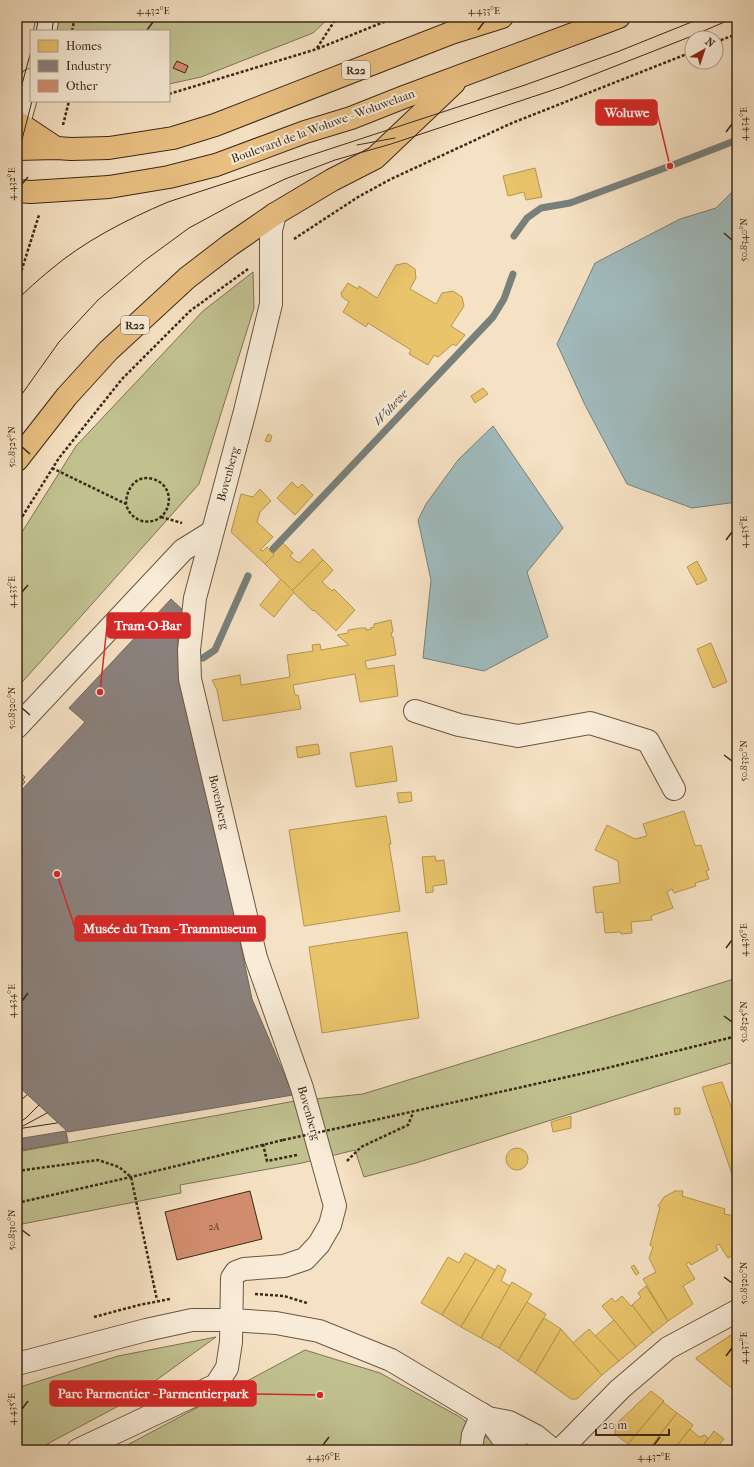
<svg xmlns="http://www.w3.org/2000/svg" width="754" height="1467" font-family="'IM FELL French Canon',serif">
  <rect width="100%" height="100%" fill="#f5e1c3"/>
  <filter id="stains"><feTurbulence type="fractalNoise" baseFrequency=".005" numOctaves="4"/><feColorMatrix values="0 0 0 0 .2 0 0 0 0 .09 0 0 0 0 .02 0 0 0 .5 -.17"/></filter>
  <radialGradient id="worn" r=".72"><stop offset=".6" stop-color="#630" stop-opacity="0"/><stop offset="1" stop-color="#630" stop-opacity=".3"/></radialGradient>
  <!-- green -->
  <g fill="#c1c190" stroke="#7f7454">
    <polygon points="58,17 330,17 313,33 201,77 169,84 169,31 55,31"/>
    <polygon points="253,272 254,308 199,484 17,688 17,540 76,446 203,311"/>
    <polygon points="17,770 25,777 23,780 25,782 17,791"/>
    <polygon points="737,978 737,1061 416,1163 364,1177 355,1150 302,1163 180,1185 181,1193 17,1225 17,1152 295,1101 363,1094"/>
    <polygon points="216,1337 126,1402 36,1450 17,1450 17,1388 118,1356"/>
    <polygon points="305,1350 380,1373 460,1417 503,1450 118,1450"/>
  </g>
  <!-- water -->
  <g fill="#a0bbbd" stroke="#78807b">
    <polygon points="737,189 737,502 692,508 627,484 585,405 557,344 595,263 680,219 716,208 734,190"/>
    <polygon points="493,426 563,528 527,572 548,637 484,671 423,658 431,580 418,520 426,504 458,460"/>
  </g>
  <!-- homes -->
  <g fill="#e9c46a" stroke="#b59551">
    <polygon points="535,168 542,197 526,200 524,192 508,196 503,176"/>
    <polygon points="406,263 415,269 416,278 410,289 436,304 442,293 453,291 462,297 464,306 451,326 465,335 456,346 453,344 438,357 434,355 428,365 409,354 411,350 368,323 366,327 343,312 349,302 342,297 341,293 348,283 358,289 359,286 377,298 396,265"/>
    <polygon points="483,388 488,394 475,403 471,396"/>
    <polygon points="268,434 272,436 270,442 265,441"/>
    <polygon points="292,482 298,488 302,484 313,495 295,515 277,498"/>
    <polygon points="260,489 271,501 260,512 257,522 273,537 260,550 263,551 267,547 274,555 265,564 231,532 241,494 253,497"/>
    <polygon points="283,543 293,553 290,556 297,562 297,561 299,563 313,549 323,560 292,591 265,564 274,555 273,553"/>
    <polygon points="323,560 333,570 322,582 332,591 334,589 355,610 336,631 314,610 313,611 292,591"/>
    <polygon points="697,561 707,580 697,585 687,567"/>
    <polygon points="281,579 294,592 274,617 260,605"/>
    <polygon points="391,620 393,632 391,633 392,637 393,637 396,655 365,661 367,669 394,665 398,696 360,702 355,674 293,685 295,695 298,695 301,709 223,721 217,690 212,680 240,675 241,685 290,677 287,655 313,651 312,645 320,644 321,650 349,645 337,635 348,633 348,630 361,628 366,628 366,630 371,629 370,628 374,627 374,624"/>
    <polygon points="711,643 727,682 713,688 697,649"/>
    <polygon points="318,744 320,754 298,758 296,747"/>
    <polygon points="392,746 397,781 356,787 350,753"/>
    <polygon points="411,792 412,801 399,803 397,793"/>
    <polygon points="684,811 695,846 701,845 709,870 706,871 709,879 695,883 696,886 674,893 672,889 667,892 673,908 651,916 652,920 631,922 632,933 621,934 621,932 605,933 603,912 596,913 593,887 620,883 618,861 595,850 607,825 635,839 647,836 643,824"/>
    <polygon points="386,816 391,844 389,844 400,911 304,926 289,830"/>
    <polygon points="435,856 436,861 444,860 447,884 433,886 433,892 426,893 422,857"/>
    <polygon points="407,932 419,1018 322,1033 309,947"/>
    <polygon points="722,1082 737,1123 737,1176 733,1177 702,1087"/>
    <polygon points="674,1108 680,1108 680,1114 675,1115"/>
    <polygon points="571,1116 571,1128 553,1132 551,1122"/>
    <circle cx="517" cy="1159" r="11"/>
    <polygon points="675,1191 683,1191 682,1196 725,1209 724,1214 735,1216 737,1222 737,1253 728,1258 719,1244 716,1246 718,1250 691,1265 689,1262 686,1264 695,1279 683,1286 693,1304 668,1321 643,1279 656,1272 649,1258 653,1247 650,1245 660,1207 658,1206 664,1197"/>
    <polygon points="465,1253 476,1259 442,1315 421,1303 448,1257 459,1263"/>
    <polygon points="476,1259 495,1270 461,1327 442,1315"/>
    <polygon points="498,1265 506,1270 501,1281 510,1286 481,1338 461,1327"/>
    <polygon points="634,1265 639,1273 636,1275 631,1267"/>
    <polygon points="512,1282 532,1294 499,1348 481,1338"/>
    <polygon points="646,1286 668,1321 653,1333 632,1305 641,1297 638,1293"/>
    <polygon points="622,1296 631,1306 632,1305 653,1333 636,1347 602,1306 612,1298 615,1302"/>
    <polygon points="527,1302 546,1314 518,1361 499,1348"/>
    <polygon points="544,1318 561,1329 535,1373 518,1361"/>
    <polygon points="614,1320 636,1347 619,1361 595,1336"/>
    <polygon points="561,1329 602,1375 577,1399 571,1399 535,1373"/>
    <polygon points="589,1329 619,1361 602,1375 573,1343"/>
    <polygon points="737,1331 737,1386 733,1389 696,1359 696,1358"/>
    <polygon points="651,1391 664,1401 628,1444 615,1434 615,1425"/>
    <polygon points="737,1391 737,1403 731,1398"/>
    <polygon points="663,1402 677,1413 648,1450 629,1450 627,1448 630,1445 628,1444"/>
    <polygon points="677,1413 693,1425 673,1450 648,1450"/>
    <polygon points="690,1429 699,1437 705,1435 708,1438 700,1450 673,1450"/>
    <polygon points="714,1431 724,1439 718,1446 722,1450 700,1450"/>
    <polygon points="732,1446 737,1450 728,1450"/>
  </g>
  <!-- industry -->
  <g fill="#8a817c" stroke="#73665e">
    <polygon points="171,599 184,611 177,642 252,999 293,1095 68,1132 17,1085 17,795 85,722 69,708"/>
    <polygon points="66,1131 68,1142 17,1151 17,1139"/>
  </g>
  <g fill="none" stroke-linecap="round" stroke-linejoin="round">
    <!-- stream -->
    <g stroke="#78807b" stroke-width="7">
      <polyline points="514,236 527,218 541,208 570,203 670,166 737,140"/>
      <polyline points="273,549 493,317 504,299 513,274"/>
      <polyline points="203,658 215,650 248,576"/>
    </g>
  </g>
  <!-- building -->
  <g fill="#d28d6e" stroke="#3d2817">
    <polygon points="177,61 188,66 185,73 173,68"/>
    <polygon points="250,1191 262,1239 177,1260 165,1212"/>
  </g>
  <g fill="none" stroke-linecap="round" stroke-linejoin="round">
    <defs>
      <g id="minor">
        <polyline points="45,31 48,17"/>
        <polyline points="17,130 31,80"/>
        <polyline points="415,711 459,725 518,736 590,723 648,741 674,789"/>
        <polyline points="17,727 183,550 212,532"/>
        <polyline points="17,1364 146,1330 192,1320 232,1320 276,1323 319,1331 391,1360 488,1418 509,1422 536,1436 553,1450"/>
        <polyline points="488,1418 501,1436 517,1450"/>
        <polyline points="78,1450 216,1385 227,1368 231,1342 232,1278 236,1272 244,1269 284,1266 305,1259 319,1244 330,1225 335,1206 302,1088 256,958 190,679 189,650 195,598 245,411 271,304 271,230 275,214"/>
        <polyline points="471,1450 473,1435 482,1414"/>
        <polyline points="560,1450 620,1389 668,1348 737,1311"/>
      </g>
      <g id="highway">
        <polyline points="17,122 56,148"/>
        <polyline points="17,149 56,148 71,149 109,148 173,138 215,125 451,33 502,17"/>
        <polyline points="17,191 31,192 109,187 169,177 216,165 305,132 351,118 404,97 619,17"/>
        <polyline points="17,460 67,396 108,351 187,278 230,245 275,214 332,180 375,158 454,83"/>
      </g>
    </defs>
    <!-- minor casing -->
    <use href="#minor" stroke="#6b5642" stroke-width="24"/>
    <!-- highway casing -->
    <use href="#highway" stroke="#3d2817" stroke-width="24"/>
    <!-- path -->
    <g stroke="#3d2817" stroke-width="2.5" stroke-dasharray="3 2" stroke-linecap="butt">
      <polyline points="72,31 75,17"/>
      <polyline points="716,42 737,34"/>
      <polyline points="17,46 20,31"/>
      <polyline points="317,48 337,17"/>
      <polyline points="169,94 317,49 396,17"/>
      <polyline points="63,125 69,101"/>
      <polyline points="294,239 358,197 391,179 512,123 692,52"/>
      <polyline points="17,285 39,215"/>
      <path d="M 52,468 L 126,504 C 128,512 133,518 142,521 C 170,527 180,487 153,479 C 136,474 126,489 126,504"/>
      <polyline points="161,517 182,523"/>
      <polyline points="17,525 59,458 122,379 190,311 248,269"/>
      <polyline points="348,1126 607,1068 737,1036"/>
      <polyline points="263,1144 267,1161 297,1155"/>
      <polyline points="347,1161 361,1147 408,1125 413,1113"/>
      <polyline points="17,1171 98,1160 119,1167 131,1177 157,1300"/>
      <polyline points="17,1203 131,1177 283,1140"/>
      <polyline points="255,1294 284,1296 307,1303"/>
      <polyline points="94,1317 139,1305 170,1299"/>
    </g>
    <!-- minor -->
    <use href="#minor" stroke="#f8ecd8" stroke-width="22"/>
    <!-- highway -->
    <use href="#highway" stroke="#eac082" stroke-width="22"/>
    <!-- tram -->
    <g stroke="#3d2817" stroke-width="1">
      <polyline points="36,31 39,17"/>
      <polyline points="52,31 54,17"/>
      <polyline points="17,103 31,51"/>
      <polyline points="357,145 395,138"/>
      <polyline points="17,159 32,101"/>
      <path d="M 17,300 C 27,290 38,280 49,271 C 84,241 126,220 168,202 L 525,85 L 617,52 L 704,17"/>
      <polyline points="17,401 59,342 98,300 144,261 189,228 237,202 285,179 335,160 391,144 562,87 692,36 736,17"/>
      <polyline points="17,1089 19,1087"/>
      <polyline points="17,1103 27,1095"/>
      <polyline points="17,1124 26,1118 39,1105"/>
      <polyline points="23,1126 47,1113"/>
      <polyline points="17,1129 57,1123"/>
    </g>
    <!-- path-bridge -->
    <polyline stroke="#3d2817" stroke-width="2.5" stroke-dasharray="3 2" stroke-linecap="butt" points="283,1140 348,1126"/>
  </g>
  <!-- ticks -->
  <path fill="none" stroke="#3d2817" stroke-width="1.5" d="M 147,30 L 153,22M 478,30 L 484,22M 726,132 L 732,124M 22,184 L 28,177M 724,233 L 732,240M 22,447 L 30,454M 726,540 L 732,532M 22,592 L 28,585M 22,708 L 30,715M 724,755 L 732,761M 726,948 L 732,940M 22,1001 L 28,993M 724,1016 L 732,1022M 22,1230 L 30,1236M 724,1277 L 732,1283M 726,1356 L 732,1348M 22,1409 L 28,1401M 323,1445 L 329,1437M 654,1445 L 660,1437"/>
  <g text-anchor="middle" stroke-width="4" stroke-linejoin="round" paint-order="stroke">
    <!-- number labels -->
    <g font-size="10" fill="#62412d">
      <text x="214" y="1230">2A</text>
    </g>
    <!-- shield labels -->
    <g fill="#f8ecd8" stroke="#756351" stroke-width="1">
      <rect x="342" y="61" width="28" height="18" rx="3"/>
      <rect x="121" y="316" width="28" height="18" rx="3"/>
    </g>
    <g font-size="11" font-weight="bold" fill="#3d2817">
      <text x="356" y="74">R22</text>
      <text x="135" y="329">R22</text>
    </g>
    <!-- street labels -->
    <g font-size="12" fill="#3d2817" stroke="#f8ecd8">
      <text transform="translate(323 126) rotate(-20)" y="4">Boulevard de la Woluwe - Woluwelaan</text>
      <text transform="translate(228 474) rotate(-75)" y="4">Bovenberg</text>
      <text transform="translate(219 802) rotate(77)" y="4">Bovenberg</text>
      <text transform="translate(309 1113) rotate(74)" y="4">Bovenberg</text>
    </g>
    <!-- water labels -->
    <g font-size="13" font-style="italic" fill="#564d40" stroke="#f8ecd8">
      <text transform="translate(390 407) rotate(-47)" y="5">Woluwe</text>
    </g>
  </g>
  <!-- callouts -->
  <path fill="none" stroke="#d62828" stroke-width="1.5" d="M670 166L657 112M100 692L107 626M57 874L75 928M320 1395L256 1394"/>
  <g fill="#d62828" stroke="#f8ecd8" stroke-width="1.5">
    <circle cx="670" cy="166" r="4"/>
    <circle cx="100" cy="692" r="4"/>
    <circle cx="57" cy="874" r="4"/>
    <circle cx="320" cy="1395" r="4"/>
  </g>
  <g fill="#d62828" stroke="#d62828" stroke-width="1.5">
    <rect x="596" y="100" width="61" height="25" rx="4"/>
    <rect x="107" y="613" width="83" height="25" rx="4"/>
    <rect x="75" y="916" width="190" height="25" rx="4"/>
    <rect x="50" y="1381" width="206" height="25" rx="4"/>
  </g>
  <g font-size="13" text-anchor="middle" font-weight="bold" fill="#fff">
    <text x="627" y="117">Woluwe</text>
    <text x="148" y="630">Tram-O-Bar</text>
    <text x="170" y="933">Musée du Tram - Trammuseum</text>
    <text x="153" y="1398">Parc Parmentier - Parmentierpark</text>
  </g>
  <!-- margin -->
  <rect width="754" height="1467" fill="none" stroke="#f5e1c3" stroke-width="44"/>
  <!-- legend -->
  <rect x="30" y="30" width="140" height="72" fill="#f8ecd8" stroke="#ad9e8b"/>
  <rect x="38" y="40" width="20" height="12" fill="#e9c46a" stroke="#ad9e8b"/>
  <text x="66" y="50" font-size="12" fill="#3d2817">Homes</text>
  <rect x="38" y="60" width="20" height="12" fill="#8a817c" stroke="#ad9e8b"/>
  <text x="66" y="70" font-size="12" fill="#3d2817">Industry</text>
  <rect x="38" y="80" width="20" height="12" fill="#d28d6e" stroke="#ad9e8b"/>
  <text x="66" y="90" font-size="12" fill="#3d2817">Other</text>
  <!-- north arrow -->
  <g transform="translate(704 50) rotate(39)"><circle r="19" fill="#f8ecd8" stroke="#ad9e8b"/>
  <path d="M0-3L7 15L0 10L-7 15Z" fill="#8f2418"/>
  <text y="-6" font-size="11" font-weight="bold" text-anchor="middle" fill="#3d2817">N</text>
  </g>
  <!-- scale -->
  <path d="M596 1429v6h73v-6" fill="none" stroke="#3d2817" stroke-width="2"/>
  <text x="602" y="1429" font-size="12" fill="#3d2817" stroke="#f8ecd8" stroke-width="3" paint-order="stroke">20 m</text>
  <rect x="22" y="22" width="710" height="1423" fill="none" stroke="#3d2817" stroke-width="1.5"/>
  <g font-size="10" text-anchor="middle" fill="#3d2817">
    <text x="153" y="14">4.432°E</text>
    <text x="484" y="14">4.433°E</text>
    <text transform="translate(743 124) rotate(-90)" y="4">4.434°E</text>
    <text transform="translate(11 184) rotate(-90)" y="4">4.432°E</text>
    <text transform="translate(743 240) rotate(-90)" y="4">50.8340°N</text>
    <text transform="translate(11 447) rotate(-90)" y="4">50.8325°N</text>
    <text transform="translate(743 532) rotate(-90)" y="4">4.435°E</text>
    <text transform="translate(11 592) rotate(-90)" y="4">4.433°E</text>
    <text transform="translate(11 708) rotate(-90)" y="4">50.8320°N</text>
    <text transform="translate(743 761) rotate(-90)" y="4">50.8330°N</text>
    <text transform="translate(743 940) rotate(-90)" y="4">4.436°E</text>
    <text transform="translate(11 1001) rotate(-90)" y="4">4.434°E</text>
    <text transform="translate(743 1022) rotate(-90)" y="4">50.8325°N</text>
    <text transform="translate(11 1230) rotate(-90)" y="4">50.8310°N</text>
    <text transform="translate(743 1283) rotate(-90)" y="4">50.8320°N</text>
    <text transform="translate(743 1348) rotate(-90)" y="4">4.437°E</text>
    <text transform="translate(11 1409) rotate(-90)" y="4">4.435°E</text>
    <text x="323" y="1460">4.436°E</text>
    <text x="654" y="1460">4.437°E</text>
  </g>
  <rect width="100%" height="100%" filter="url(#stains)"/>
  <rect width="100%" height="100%" fill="url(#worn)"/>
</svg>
